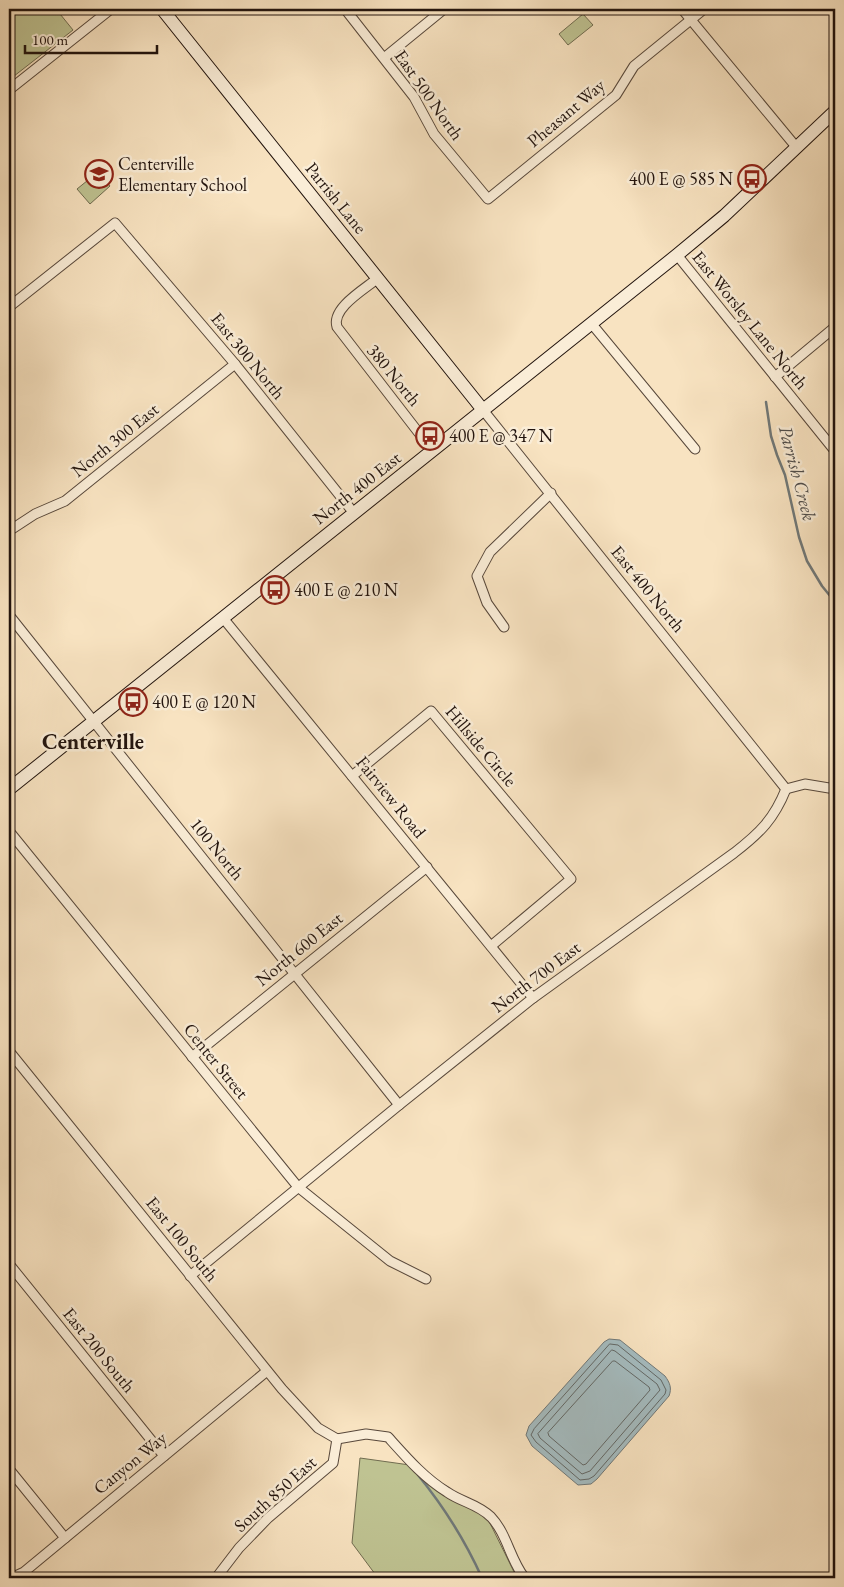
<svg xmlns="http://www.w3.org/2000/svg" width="844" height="1587" font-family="'EB Garamond',serif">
  <rect width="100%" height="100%" fill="#f8e3c1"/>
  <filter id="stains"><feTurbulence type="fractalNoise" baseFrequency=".004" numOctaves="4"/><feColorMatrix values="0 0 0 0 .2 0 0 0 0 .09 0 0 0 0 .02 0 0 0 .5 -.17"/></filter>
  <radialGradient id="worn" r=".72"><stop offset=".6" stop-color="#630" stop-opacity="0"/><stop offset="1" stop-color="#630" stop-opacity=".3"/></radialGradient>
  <!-- green -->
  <g fill="#bfc392" stroke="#706c50">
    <polygon points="9,9 56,9 73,30 9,80"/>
    <polygon points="583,14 593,25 568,45 559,34"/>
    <polygon points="98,172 110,186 90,204 77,189"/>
    <polygon points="360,1458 417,1466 485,1513 517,1578 378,1578 352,1543"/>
  </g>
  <!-- water -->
  <path fill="#a4bbbf" stroke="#707878" d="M 609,1339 L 620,1340 L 665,1376 C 670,1383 672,1388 669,1396 L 597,1479 L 591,1484 L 578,1485 L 532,1446 L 526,1435 L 529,1426 L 604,1342 Z"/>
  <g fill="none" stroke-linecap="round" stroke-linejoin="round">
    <!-- shore -->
    <g stroke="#636866" stroke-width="1">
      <polygon points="610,1344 618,1345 661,1380 666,1390 665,1394 594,1476 589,1479 580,1480 536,1442 531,1435 534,1429"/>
      <polygon points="612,1350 615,1351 657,1384 660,1390 590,1471 582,1474 540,1438 538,1434"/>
      <polygon points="613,1361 615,1361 649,1387 650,1390 586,1464 583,1465 549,1436 548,1433"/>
    </g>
    <!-- stream -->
    <g stroke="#707878" stroke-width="2.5">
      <polyline points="766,402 771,436 777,455 785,475 799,537 807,561 822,586 835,602"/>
      <path d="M 418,1475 C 444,1507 465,1540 482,1578"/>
    </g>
    <defs>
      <g id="street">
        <polyline points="345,9 414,97 434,134 488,199 616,95 634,66 704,9"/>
        <polyline points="682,9 797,148"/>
        <polyline points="384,58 444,9"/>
        <polyline points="9,90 111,9"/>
        <polyline points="677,255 835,451"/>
        <path d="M 378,278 C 365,289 331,308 337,327 L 432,450"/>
        <polyline points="9,307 115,223 235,364 353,512"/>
        <polyline points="591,323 695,449"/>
        <polyline points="775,377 835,327"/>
        <polyline points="483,410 786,789"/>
        <polyline points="9,531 35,514 65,501 235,364"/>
        <polyline points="9,615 399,1105"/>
        <polyline points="223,618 533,998"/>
        <polyline points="504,627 487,603 477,576 490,552 551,493"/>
        <polyline points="352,776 431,711 571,879 491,946"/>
        <polyline points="786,789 805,784 835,789"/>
        <polyline points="9,831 298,1187 390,1261 426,1279"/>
        <polyline points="9,1051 282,1389 318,1428 337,1439"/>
        <polyline points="192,1057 427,867"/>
        <polyline points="9,1264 164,1456"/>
        <path d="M 190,1276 L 399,1105 L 533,998 L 734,853 C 760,833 774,819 786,789"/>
        <path d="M 337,1439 L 366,1434 L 388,1437 C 406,1457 424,1478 447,1492 C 461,1502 478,1504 491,1517 C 507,1534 510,1559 524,1577"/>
        <polyline points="9,1469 65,1538"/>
        <polyline points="11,1578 24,1572 267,1371"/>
        <polyline points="216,1578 239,1548 268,1518 333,1463 337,1439"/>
      </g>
      <g id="secondary">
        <polyline points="162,9 483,410"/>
        <polyline points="9,789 677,255 724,216 835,111"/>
      </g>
    </defs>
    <!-- street casing -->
    <use href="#street" stroke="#58483b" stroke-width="11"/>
    <!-- secondary casing -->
    <use href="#secondary" stroke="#22140e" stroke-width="14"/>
    <!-- street -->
    <use href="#street" stroke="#faedd7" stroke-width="9"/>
    <!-- secondary -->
    <use href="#secondary" stroke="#faedd7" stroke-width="12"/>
  </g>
  <!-- icons -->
  <defs>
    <symbol id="school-ring" viewBox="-11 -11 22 22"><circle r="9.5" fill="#faedd7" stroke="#8f2418" stroke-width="1.5"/><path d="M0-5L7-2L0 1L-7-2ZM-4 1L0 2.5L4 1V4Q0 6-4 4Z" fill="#8f2418"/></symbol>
    <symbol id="bus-ring" viewBox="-11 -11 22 22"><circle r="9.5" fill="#faedd7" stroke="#8f2418" stroke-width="1.5"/><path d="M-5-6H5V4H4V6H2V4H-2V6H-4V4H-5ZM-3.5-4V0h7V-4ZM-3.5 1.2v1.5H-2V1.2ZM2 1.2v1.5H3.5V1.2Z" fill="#8f2418"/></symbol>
  </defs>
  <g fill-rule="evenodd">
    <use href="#school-ring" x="83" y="158" width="32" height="32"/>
    <use href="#bus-ring" x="736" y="163" width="32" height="32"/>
    <use href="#bus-ring" x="414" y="420" width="32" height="32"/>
    <use href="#bus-ring" x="259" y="574" width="32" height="32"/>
    <use href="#bus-ring" x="117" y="686" width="32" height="32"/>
  </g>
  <g text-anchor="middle" stroke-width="5" stroke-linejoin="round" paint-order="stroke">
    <!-- street labels -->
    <g font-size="18" fill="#22140e" stroke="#faedd7">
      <text transform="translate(429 95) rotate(55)" y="6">East 500 North</text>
      <text transform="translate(566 113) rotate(-40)" y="6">Pheasant Way</text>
      <text transform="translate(336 198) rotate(51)" y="6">Parrish Lane</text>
      <text transform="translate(750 320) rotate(51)" y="6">East Worsley Lane North</text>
      <text transform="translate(248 356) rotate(51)" y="6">East 300 North</text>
      <text transform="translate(394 375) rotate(51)" y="6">380 North</text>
      <text transform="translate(115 440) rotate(-39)" y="6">North 300 East</text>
      <text transform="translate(357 488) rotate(-38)" y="6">North 400 East</text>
      <text transform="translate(648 589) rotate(51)" y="6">East 400 North</text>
      <text transform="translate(481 746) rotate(50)" y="6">Hillside Circle</text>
      <text transform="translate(391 797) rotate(51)" y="6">Fairview Road</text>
      <text transform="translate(217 849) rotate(51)" y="6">100 North</text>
      <text transform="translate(299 949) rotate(-39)" y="6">North 600 East</text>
      <text transform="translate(536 977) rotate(-37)" y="6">North 700 East</text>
      <text transform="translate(216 1061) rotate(51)" y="6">Center Street</text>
      <text transform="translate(182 1239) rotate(51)" y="6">East 100 South</text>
      <text transform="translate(99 1350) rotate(51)" y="6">East 200 South</text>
      <text transform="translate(130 1463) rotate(-39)" y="6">Canyon Way</text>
      <text transform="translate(275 1494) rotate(-42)" y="6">South 850 East</text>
    </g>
    <!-- poi labels -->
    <g font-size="18" fill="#22140e" stroke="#faedd7" text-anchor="start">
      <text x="118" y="170">Centerville<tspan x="118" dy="21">Elementary School</tspan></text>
      <text x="733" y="185" text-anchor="end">400 E @ 585 N</text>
      <text x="449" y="442">400 E @ 347 N</text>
      <text x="294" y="596">400 E @ 210 N</text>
      <text x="152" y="708">400 E @ 120 N</text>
    </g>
    <!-- water labels -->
    <g font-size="19" font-style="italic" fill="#504e4c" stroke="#faedd7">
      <text transform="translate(798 473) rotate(75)" y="7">Parrish Creek</text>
    </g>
    <!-- district labels -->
    <g font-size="22" font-weight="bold" fill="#22140e" stroke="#faedd7">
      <text x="93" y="749">Centerville</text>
    </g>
  </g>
  <!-- margin -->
  <rect width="844" height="1587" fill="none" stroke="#f8e3c1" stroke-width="30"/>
  <rect x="10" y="10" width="824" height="1567" fill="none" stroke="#22140e" stroke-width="2.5"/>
  <rect x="15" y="15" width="814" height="1557" fill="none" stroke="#22140e"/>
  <!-- scale -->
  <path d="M25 45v8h132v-8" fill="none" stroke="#22140e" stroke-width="2.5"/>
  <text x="32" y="45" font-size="15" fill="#22140e" stroke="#faedd7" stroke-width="4" paint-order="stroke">100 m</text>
  <rect width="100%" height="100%" filter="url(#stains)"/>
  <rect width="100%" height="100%" fill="url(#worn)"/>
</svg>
